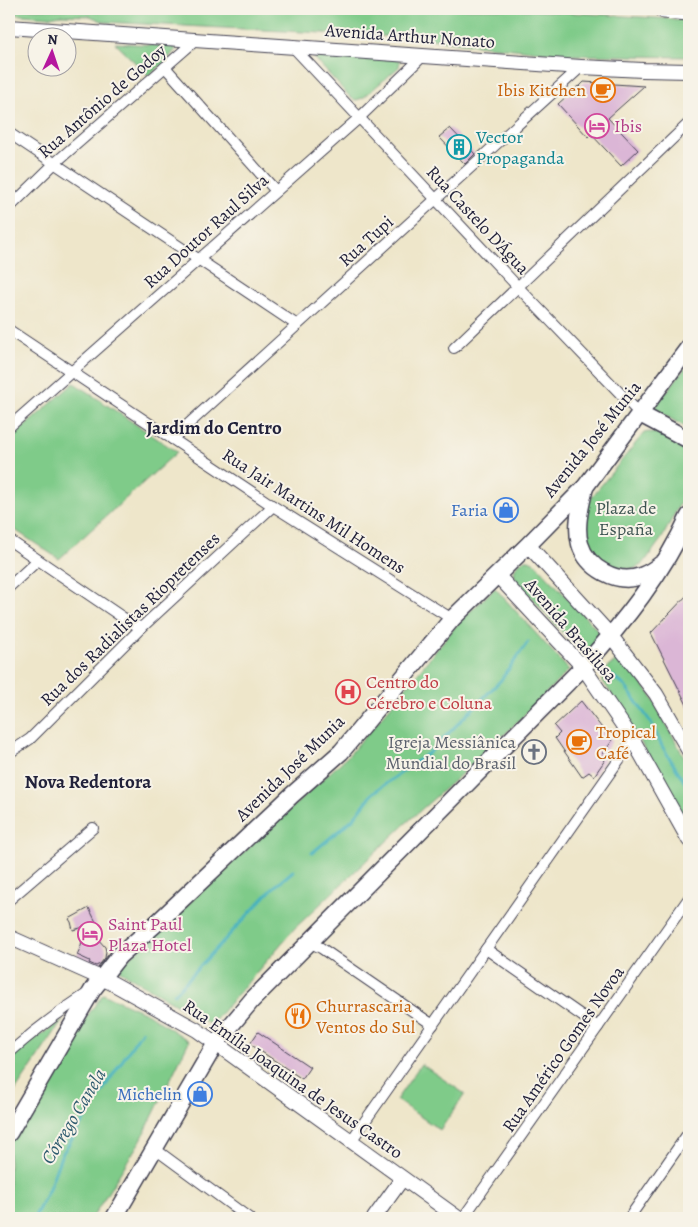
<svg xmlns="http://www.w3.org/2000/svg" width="698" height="1227" font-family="Alegreya,serif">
  <rect width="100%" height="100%" fill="#f7f3e8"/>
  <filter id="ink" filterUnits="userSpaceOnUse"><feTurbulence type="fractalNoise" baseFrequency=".02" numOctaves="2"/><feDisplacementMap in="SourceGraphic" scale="10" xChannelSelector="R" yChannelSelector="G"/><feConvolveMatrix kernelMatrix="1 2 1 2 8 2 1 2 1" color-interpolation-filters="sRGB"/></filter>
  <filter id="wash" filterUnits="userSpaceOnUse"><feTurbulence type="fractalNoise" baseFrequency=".0096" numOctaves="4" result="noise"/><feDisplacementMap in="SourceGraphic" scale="20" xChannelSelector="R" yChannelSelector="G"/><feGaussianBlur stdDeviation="1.12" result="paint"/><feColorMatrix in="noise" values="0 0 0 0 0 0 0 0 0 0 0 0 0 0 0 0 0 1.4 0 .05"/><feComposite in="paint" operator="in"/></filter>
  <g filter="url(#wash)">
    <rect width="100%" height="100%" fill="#eee6ca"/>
    <!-- green -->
    <g fill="#7fcb89" stroke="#507662">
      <polygon points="9,9 511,9 689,20 689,57 569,55 486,46 422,38 104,22 90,16 61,15 50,17 9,14"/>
      <polygon points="115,43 173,46 175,47 176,49 167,60 149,76"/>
      <polygon points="317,54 400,60 399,67 363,98 356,100 351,98 315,59"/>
      <polygon points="689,363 689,429 655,410 656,405"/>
      <polygon points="74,383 177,452 59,559 9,526 9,440"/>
      <polygon points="649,432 660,434 689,450 689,486 662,538 643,564 633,569 621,568 614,567 598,556 588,542 585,534 584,515 590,499 644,433"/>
      <path d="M 523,560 L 529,560 L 535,563 L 600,633 C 596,647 592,650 577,649 L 516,580 C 512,569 515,567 523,560 Z"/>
      <polygon points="495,588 569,670 491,748 405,824 294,929 211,1025 117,969 348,756 391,706 458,623"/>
      <polygon points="619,659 630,667 650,694 689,766 689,828 632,727 603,681 603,673 609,666"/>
      <polygon points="103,994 148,1014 189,1041 142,1138 92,1218 9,1218 9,1144 80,1026"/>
      <polygon points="63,1020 9,1100 9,1061 30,1042"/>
      <polygon points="421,1064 465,1094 440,1130 396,1100"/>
    </g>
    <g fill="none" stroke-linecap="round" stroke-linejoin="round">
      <!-- stream -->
      <g stroke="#41b0be" stroke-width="3">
        <polyline points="611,675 625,686 650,721 662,746 689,789"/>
        <polyline points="312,853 354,818 373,793 430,752 501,680 528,642"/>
        <polyline points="174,994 273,888 293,871"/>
        <polyline points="34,1218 48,1191 61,1156 103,1090 142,1031"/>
      </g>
    </g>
    <g id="blocks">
      <!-- building -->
      <g fill="#dbb6d6">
        <polygon points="584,82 644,86 608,118 638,150 621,166 591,134 588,137 558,104 578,86 579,87"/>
        <polygon points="450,128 475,154 465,164 439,137"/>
        <polygon points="689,593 689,709 651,633"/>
        <polygon points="581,701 612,741 601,757 605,760 594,776 589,772 582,777 555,738 560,733 554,726"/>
        <polygon points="89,908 96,922 98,939 105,947 106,951 105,958 100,964 96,966 89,963 90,961 77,955 81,946 84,927 73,930 71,922 69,919"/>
        <polygon points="258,1032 310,1067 302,1079 250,1044"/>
      </g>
    </g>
  </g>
  <g filter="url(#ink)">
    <use href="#blocks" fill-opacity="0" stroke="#413f50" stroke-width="1"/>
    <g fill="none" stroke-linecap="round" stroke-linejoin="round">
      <defs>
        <g id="street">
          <polyline points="293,47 518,287 640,414"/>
          <polyline points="165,67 276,191"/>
          <polyline points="9,133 297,325"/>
          <polyline points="9,208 55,163 196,40"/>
          <polyline points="9,330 273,506 452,619"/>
          <polyline points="454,348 689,123"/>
          <polyline points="9,427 359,118 423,56"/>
          <polyline points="172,439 581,67"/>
          <polyline points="9,540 122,617 141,628"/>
          <polyline points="9,587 38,560"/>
          <polyline points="9,753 30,739 141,628 273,506"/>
          <polyline points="9,900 93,828"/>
          <polyline points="309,942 321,948 433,1025"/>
          <polyline points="486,949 598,1027"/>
          <path d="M 9,1053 C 34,1031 60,1011 88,993"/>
          <polyline points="351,1141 633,740"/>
          <polyline points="155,1149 249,1218"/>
          <polyline points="463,1218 689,898"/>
          <polyline points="629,1218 689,1132"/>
        </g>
        <g id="secondary">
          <polyline points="9,27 581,67 643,70 689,71"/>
          <polyline points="528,545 611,636 656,694 689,751"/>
          <polyline points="498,576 583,667 633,740 689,840"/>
          <polyline points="9,937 112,983 197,1030 458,1218"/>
          <polyline points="374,1218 402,1179"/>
        </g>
        <g id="primary">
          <polyline points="640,414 689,440"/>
          <path d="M 585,487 C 581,505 575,526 580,544 C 587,568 617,585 641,576 C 649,573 655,569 661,564"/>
          <polyline points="9,1133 93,989 119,956 159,921 292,795 341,752 452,619 528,545 585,487 689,347"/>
          <path d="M 114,1218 L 216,1043 L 252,1000 L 583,667 C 625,621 663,573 689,516"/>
        </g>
        <polyline id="highway" points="664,9 689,11"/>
      </defs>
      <!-- street casing -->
      <use href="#street" stroke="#413f50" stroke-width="12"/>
      <!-- secondary casing -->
      <use href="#secondary" stroke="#413f50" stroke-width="16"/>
      <!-- primary casing -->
      <use href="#primary" stroke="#413f50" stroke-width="19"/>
      <!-- highway casing -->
      <use href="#highway" stroke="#413f50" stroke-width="21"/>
      <!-- street -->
      <use href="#street" stroke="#fff" stroke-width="10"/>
      <!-- secondary -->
      <use href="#secondary" stroke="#fff" stroke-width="14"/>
      <!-- primary -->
      <use href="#primary" stroke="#fff" stroke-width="16"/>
      <!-- highway -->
      <use href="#highway" stroke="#fff" stroke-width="19"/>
    </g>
  </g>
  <!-- icons -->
  <defs>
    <symbol id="cafe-ring" viewBox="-11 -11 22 22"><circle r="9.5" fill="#f7f3e8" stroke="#e8710a" stroke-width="1.5"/><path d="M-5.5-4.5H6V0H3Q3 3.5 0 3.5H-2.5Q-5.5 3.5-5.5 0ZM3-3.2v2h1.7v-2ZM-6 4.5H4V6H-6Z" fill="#e8710a"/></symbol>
    <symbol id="hotel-ring" viewBox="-11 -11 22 22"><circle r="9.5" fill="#f7f3e8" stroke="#d1479c" stroke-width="1.5"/><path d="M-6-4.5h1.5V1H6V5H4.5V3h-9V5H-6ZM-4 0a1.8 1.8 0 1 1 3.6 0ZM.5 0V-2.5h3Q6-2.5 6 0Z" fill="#d1479c"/></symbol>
    <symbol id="building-ring" viewBox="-11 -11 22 22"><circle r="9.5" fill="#f7f3e8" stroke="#0f9aa8" stroke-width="1.5"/><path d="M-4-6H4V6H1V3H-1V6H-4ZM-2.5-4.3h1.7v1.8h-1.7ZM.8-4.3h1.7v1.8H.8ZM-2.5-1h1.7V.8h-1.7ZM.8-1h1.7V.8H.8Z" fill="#0f9aa8"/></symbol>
    <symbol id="shop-ring" viewBox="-11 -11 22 22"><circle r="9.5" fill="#f7f3e8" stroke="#3f7fe0" stroke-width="1.5"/><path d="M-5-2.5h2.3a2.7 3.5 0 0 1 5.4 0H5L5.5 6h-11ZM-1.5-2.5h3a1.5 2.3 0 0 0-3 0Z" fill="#3f7fe0"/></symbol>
    <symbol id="hospital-ring" viewBox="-11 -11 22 22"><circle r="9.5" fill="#f7f3e8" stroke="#e0444e" stroke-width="1.5"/><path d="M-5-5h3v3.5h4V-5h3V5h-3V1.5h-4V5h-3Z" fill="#e0444e"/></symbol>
    <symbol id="church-ring" viewBox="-11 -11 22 22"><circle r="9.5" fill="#f7f3e8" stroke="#6b7280" stroke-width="1.5"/><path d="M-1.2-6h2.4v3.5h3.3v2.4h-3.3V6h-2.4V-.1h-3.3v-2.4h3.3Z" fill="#6b7280"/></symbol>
    <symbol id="restaurant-ring" viewBox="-11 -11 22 22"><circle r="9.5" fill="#f7f3e8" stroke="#e8710a" stroke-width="1.5"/><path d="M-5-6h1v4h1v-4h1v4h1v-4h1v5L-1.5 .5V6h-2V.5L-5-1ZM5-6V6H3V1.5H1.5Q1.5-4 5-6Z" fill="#e8710a"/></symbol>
  </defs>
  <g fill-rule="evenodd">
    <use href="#cafe-ring" x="589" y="76" width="28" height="28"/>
    <use href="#hotel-ring" x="583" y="112" width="28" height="28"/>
    <use href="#building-ring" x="445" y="133" width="28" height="28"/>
    <use href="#shop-ring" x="492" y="496" width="28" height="28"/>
    <use href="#hospital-ring" x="334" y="678" width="28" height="28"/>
    <use href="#cafe-ring" x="565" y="728" width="28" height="28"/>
    <use href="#church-ring" x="520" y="738" width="28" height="28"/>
    <use href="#hotel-ring" x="76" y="920" width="28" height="28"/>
    <use href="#restaurant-ring" x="284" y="1002" width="28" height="28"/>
    <use href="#shop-ring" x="186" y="1080" width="28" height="28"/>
  </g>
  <g text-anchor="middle" stroke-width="4" stroke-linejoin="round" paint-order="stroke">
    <!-- street labels -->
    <g font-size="18" fill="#22223b" stroke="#f7f3e8">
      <text transform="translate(410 36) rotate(4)" y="6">Avenida Arthur Nonato</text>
      <text transform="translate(102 101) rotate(-41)" y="6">Rua Antônio de Godoy</text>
      <text transform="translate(478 220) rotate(47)" y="6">Rua Castelo D'Água</text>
      <text transform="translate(206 231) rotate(-42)" y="6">Rua Doutor Raul Silva</text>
      <text transform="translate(366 241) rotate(-42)" y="6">Rua Tupi</text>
      <text transform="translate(592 439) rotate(-51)" y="6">Avenida José Munia</text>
      <text transform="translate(314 511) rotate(33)" y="6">Rua Jair Martins Mil Homens</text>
      <text transform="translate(130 619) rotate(-44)" y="6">Rua dos Radialistas Riopretenses</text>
      <text transform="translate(571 630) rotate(49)" y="6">Avenida Brasilusa</text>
      <text transform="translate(290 768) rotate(-44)" y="6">Avenida José Munia</text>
      <text transform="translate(563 1049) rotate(-55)" y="6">Rua Américo Gomes Novoa</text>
      <text transform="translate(293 1079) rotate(35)" y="6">Rua Emília Joaquina de Jesus Castro</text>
    </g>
    <!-- food labels -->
    <g font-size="18" fill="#c56008" stroke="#f7f3e8" text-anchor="start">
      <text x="586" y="96" text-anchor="end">Ibis Kitchen</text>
      <text x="596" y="738">Tropical<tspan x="596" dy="21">Café</tspan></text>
      <text x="316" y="1012">Churrascaria<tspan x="316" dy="21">Ventos do Sul</tspan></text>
    </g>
    <!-- hotel labels -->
    <g font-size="18" fill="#b23c85" stroke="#f7f3e8" text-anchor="start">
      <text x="614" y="132">Ibis</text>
      <text x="108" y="930">Saint Paul<tspan x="108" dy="21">Plaza Hotel</tspan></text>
    </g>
    <!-- culture labels -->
    <g font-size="18" fill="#0d838f" stroke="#f7f3e8" text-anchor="start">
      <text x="476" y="143">Vector<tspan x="476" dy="21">Propaganda</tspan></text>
    </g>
    <!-- park labels -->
    <g font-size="18" fill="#3e5552" stroke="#f7f3e8">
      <text x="626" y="514">Plaza de<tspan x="626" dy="21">España</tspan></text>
    </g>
    <!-- shop labels -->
    <g font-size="18" fill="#366cbe" stroke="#f7f3e8" text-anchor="end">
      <text x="488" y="516">Faria</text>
      <text x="182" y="1100">Michelin</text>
    </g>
    <!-- health labels -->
    <g font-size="18" fill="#be3a42" stroke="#f7f3e8" text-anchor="start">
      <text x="366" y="688">Centro do<tspan x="366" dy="21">Cérebro e Coluna</tspan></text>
    </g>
    <!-- worship labels -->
    <g font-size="18" fill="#5b616d" stroke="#f7f3e8" text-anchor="end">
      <text x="516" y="748">Igreja Messiânica<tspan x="516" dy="21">Mundial do Brasil</tspan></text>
    </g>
    <!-- neighbourhood labels -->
    <g font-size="19" font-weight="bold" fill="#22223b" stroke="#f7f3e8">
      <text x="214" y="434">Jardim do Centro</text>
      <text x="88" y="788">Nova Redentora</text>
    </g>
    <!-- water labels -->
    <g font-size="19" font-style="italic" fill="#2e5b6f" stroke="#f7f3e8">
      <text transform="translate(73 1116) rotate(-59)" y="7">Córrego Canela</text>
    </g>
  </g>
  <!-- margin -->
  <rect width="698" height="1227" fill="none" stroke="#f7f3e8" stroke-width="30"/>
  <!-- north arrow -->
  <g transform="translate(52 52) rotate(3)"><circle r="24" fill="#f7f3e8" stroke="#a29fa3"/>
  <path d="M0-4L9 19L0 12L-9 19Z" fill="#b5179e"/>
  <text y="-8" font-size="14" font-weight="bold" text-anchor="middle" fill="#22223b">N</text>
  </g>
</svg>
